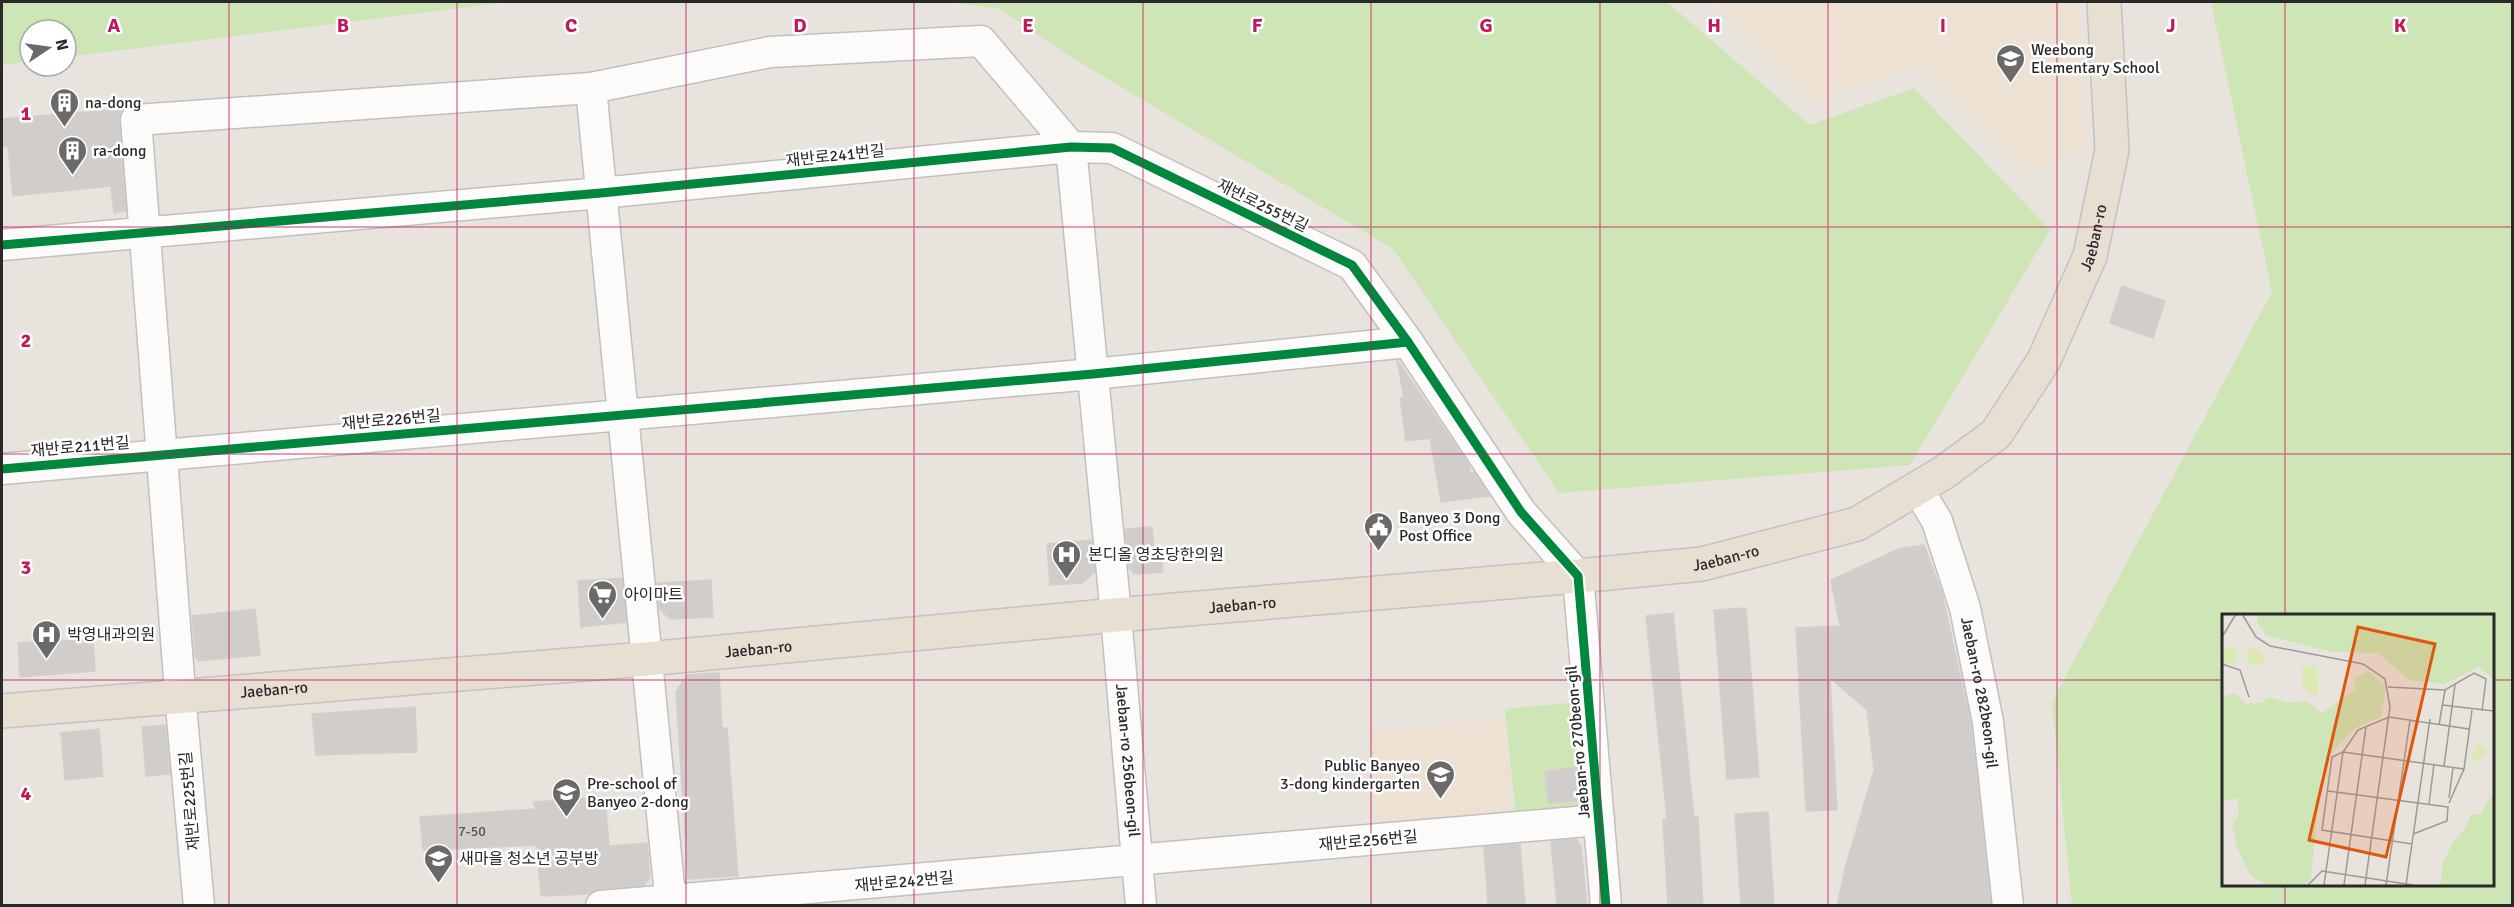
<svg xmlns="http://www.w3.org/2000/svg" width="2514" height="907" font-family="Signika,'Noto Sans KR',sans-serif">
  <rect width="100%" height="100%" fill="#e9e3de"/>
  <!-- education -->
  <g fill="#ece1d2">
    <polygon points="1711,2 2078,2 2087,149 2026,175 1920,66 1811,102"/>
    <polygon points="1505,720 1513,812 1378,824 1368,731"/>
  </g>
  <!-- green -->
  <g fill="#cee5b5" fill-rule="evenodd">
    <polygon points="2,2 509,2 66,57 66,30 30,30 30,61 2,65"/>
    <polygon points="950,2 1667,2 1810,125 1914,88 2050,230 1910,465 1559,493 1393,249 1071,57 1000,9"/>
    <path d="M 2211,2 L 2512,2 L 2512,905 L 2072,905 L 2052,702 L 2272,292 ZM 2223,616 L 2492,616 L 2492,884 L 2223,884 Z"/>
    <polygon points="1589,701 1599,820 1517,827 1505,709"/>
  </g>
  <!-- building -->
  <g fill="#d1cdca" stroke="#d4cfcb" stroke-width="1.5">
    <polygon points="123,109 119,121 126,211 114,213 111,186 13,196 8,146 2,147 2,119"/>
    <polygon points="2122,286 2165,301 2153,338 2110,323"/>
    <polygon points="1397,360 1469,465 1470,473 1474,472 1490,496 1441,502 1430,438 1406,441 1400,398 1404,398"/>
    <polygon points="1152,527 1154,550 1161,552 1163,572 1134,574 1129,568 1125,529"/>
    <polygon points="1091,540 1095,572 1082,583 1050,585 1047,544"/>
    <polygon points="1924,545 1942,593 1971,725 1991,906 1837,906 1846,865 1874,770 1867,710 1830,678 1837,810 1806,811 1796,628 1840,626 1831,580 1901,548"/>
    <polygon points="622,578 626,622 581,627 578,581"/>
    <polygon points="711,580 713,617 670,619 659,608 657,583"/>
    <polygon points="1746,608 1759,777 1727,779 1714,610"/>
    <polygon points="255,609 260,655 198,661 195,656 192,616"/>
    <polygon points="1673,613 1694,818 1698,817 1703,906 1668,906 1663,819 1667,819 1646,616"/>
    <polygon points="93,639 95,671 20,677 18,643"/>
    <polygon points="719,673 722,728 727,728 738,876 688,879 676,692 687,675"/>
    <polygon points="415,707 417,752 316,755 312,714"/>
    <polygon points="165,725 170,774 146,776 142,727"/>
    <polygon points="99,729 103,776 65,780 61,733"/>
    <polygon points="1577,767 1580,801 1548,803 1545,772"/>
    <polygon points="605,797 609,846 647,843 650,877 644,885 600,889 589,894 541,896 537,845 423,850 420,817 535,809 534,802"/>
    <polygon points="1768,812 1774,906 1741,906 1735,814"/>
    <polygon points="1576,839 1581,846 1587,906 1557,906 1551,841"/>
    <polygon points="1520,844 1525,906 1488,906 1484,847"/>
  </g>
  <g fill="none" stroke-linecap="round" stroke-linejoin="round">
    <defs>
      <g id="minor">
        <polyline points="591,88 671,906"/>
        <path id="s1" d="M 1071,147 L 1116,615 L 1141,906"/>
        <polyline points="2,245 601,193 1071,147 1112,148 1352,265 1408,342 1521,512 1578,576 1606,906"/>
        <polyline points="2,469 1093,374 1408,342"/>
        <path id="s2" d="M 1917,488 L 1937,521 L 1965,608 L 1988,722 L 2008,906"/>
        <polyline points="199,906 182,717 136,120 591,88 770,52 981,41 1071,147"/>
        <polyline points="601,906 1599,820"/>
      </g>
      <g id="major">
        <path id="s3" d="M 2,711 L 646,659 L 1116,615 L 1578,576 L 1702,564 L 1857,524 L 1943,473 L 1996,434 L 2044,360 L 2090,256 L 2112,150 L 2104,2"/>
      </g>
    </defs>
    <!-- minor casing -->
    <use href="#minor" stroke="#c1c0c0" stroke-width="33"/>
    <!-- major casing -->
    <use href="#major" stroke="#c4c2c0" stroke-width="36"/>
    <!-- minor -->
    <use href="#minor" stroke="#fcfbfa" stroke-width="30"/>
    <!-- major -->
    <use href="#major" stroke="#e7e0d2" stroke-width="33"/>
    <defs>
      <g id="cycleway">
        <polyline points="2,245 601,193 1071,147 1112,148 1352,265 1408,342 1521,512 1578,576 1606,906"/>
        <polyline points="2,469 1093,374 1408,342"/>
      </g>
    </defs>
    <!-- cycleway casing -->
    <use href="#cycleway" stroke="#fff" stroke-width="13"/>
    <!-- cycleway -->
    <use href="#cycleway" stroke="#00873e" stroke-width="9"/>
  </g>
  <!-- grid -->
  <path fill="none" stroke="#c2185b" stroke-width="1.5" stroke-opacity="0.55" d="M 229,2 L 229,906M 457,2 L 457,906M 686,2 L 686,906M 914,2 L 914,906M 1143,2 L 1143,906M 1371,2 L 1371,906M 1600,2 L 1600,906M 1828,2 L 1828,906M 2057,2 L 2057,906M 2285,2 L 2285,616M 2,227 L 2512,227M 2,454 L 2512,454M 2,680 L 2223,680M 2492,680 L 2512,680M 2285,884 L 2285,906"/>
  <!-- icons -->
  <defs>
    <symbol id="school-pin" viewBox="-11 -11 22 30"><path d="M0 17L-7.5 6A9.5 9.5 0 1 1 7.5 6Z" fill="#6c6a68" stroke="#fff"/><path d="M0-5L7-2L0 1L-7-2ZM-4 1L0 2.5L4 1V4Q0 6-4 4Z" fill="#fff"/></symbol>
    <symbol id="building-pin" viewBox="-11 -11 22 30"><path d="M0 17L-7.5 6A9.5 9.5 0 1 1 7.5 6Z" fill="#6c6a68" stroke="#fff"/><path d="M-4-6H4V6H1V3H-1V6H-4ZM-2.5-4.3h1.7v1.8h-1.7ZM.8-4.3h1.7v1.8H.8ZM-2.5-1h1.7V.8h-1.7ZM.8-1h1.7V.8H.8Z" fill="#fff"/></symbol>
    <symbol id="civic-pin" viewBox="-11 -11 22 30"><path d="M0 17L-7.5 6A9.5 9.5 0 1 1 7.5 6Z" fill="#6c6a68" stroke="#fff"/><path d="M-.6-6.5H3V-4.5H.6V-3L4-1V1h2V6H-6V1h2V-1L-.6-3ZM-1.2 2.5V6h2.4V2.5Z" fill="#fff"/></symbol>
    <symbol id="hospital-pin" viewBox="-11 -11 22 30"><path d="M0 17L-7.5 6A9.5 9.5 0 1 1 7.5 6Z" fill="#6c6a68" stroke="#fff"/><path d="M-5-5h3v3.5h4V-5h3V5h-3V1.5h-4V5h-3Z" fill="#fff"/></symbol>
    <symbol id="supermarket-pin" viewBox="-11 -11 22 30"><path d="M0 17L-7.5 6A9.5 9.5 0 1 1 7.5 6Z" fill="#6c6a68" stroke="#fff"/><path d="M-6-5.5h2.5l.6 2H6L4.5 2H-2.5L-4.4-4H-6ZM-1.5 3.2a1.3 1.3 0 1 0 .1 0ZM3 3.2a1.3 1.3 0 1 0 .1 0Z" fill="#fff"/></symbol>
  </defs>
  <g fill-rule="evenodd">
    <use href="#school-pin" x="1994" y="42" width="33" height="45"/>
    <use href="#building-pin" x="48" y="86" width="33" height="45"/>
    <use href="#building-pin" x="56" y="134" width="33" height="45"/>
    <use href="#civic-pin" x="1362" y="510" width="33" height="45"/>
    <use href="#hospital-pin" x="1050" y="538" width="33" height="45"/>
    <use href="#supermarket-pin" x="586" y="578" width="33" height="45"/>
    <use href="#hospital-pin" x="30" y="618" width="33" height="45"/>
    <use href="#school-pin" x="1424" y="758" width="33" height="45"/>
    <use href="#school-pin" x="550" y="776" width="33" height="45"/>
    <use href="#school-pin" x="422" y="842" width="33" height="45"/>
  </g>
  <g text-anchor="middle" stroke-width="5" stroke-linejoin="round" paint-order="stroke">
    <!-- number labels -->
    <g font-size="14" fill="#545352">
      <text x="472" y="836">7-50</text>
    </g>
    <!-- poi labels -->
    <g font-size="16" fill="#292929" stroke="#fff" text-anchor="start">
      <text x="2031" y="55">Weebong<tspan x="2031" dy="18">Elementary School</tspan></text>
      <text x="85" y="108">na-dong</text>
      <text x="93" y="156">ra-dong</text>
      <text x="1399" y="523">Banyeo 3 Dong<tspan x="1399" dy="18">Post Office</tspan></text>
      <text x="1088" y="560">본디올 영초당한의원</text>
      <text x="624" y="600">아이마트</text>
      <text x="67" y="640">박영내과의원</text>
      <text x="1420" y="771" text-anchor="end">Public Banyeo<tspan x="1420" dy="18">3-dong kindergarten</tspan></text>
      <text x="587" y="789">Pre-school of<tspan x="587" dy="18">Banyeo 2-dong</tspan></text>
      <text x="459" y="864">새마을 청소년 공부방</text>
    </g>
    <!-- street labels -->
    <g font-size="16" fill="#292929" stroke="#fff">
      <text transform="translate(835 155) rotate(-6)" y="6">재반로241번길</text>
      <text transform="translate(1263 205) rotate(26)" y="6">재반로255번길</text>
      <text dy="6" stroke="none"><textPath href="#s3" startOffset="2253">Jaeban-ro</textPath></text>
      <text transform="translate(391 419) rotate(-5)" y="6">재반로226번길</text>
      <text transform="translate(80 446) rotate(-5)" y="6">재반로211번길</text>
      <text dy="6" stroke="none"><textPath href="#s3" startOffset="1731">Jaeban-ro</textPath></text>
      <text dy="6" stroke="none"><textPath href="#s3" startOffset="1245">Jaeban-ro</textPath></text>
      <text dy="6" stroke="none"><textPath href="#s3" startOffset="759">Jaeban-ro</textPath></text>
      <text dy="6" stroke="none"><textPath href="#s3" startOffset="273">Jaeban-ro</textPath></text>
      <text dy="6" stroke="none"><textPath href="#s2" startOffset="216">Jaeban-ro 282beon-gil</textPath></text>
      <text transform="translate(1577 742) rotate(-95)" y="6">Jaeban-ro 270beon-gil</text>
      <text dy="6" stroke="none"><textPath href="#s1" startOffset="616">Jaeban-ro 256beon-gil</textPath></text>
      <text transform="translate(189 801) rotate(-95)" y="6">재반로225번길</text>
      <text transform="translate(1368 840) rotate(-5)" y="6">재반로256번길</text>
      <text transform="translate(904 881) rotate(-5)" y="6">재반로242번길</text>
    </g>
  </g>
  <!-- overview -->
  <g transform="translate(2222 614)">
    <rect width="272" height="272" fill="#e9e3de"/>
    <path d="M 35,0 L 271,0 L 271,65 L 257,53 L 222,70 L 187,66 L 156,39 L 111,38 L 44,21 L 35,8 ZM 147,57 L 164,73 L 159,103 L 135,113 L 107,141 L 99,162 L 89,264 L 83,271 L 46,271 L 29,262 L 16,236 L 10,211 L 17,200 L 15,184 L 0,188 L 0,83 L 13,79 L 24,90 L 39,89 L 48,83 L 65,89 L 83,87 L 100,99 L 133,75 L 132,65 ZM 271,179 L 271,271 L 218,271 L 221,249 L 230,230 L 244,213 L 249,200 L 259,200 Z" fill="#cee5b5"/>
    <path d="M0 42a8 8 0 1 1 16 0a8 8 0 1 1-16 0ZM24 43a9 9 0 1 1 18 0a9 9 0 1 1-18 0ZM 95,51 L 96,81 L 93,82 L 80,72 L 80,52 ZM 255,128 L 266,136 L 254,149 L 250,143 Z" fill="#dbeab2"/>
    <path fill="none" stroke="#9c9996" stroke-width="1.5" d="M 20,0 L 34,23 L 48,32 L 141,50 L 163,65 L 168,93 L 143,271M 0,23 L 14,0M 0,50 L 18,56 L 27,83M 166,73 L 223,76 L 252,59 L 264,65 L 260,97M 220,91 L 272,97M 217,111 L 223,76M 121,138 L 110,143 L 100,216 L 190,230M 121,138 L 242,155M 222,152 L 233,71M 106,177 L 226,193M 227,184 L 231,153M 227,189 L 242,155 L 250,96M 207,190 L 212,150M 191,220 L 225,207 L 226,192M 86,271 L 100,257 L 191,271M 102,271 L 121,138 L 136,116 L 167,103 L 247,115M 122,271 L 144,113M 164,271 L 188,106M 184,271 L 208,105"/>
    <path fill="#de570d" fill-opacity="0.15" stroke="#de570d" stroke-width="3" d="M 136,13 L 213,30 L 164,243 L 87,226 Z"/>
    <rect width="272" height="272" fill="none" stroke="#292929" stroke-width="3"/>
  </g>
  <g font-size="20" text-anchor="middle" font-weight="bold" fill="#c2185b" stroke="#fff" stroke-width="5" stroke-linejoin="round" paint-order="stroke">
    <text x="114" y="32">A</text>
    <text x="343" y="32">B</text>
    <text x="571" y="32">C</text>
    <text x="800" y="32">D</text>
    <text x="1028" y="32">E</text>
    <text x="1257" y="32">F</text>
    <text x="1486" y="32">G</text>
    <text x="1714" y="32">H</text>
    <text x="1943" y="32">I</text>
    <text x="2171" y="32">J</text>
    <text x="2400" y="32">K</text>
    <text x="26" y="120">1</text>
    <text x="26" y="347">2</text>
    <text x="26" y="574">3</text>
    <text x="26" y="800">4</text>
  </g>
  <!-- border -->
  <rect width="2514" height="907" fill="none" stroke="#292929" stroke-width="6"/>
  <!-- north arrow -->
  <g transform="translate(48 48) rotate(77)"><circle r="28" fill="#ffffff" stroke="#a9a9a9" stroke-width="1.5"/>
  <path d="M0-4.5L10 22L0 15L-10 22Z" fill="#6c6a68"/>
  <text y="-9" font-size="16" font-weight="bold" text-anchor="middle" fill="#292929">N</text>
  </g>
</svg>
